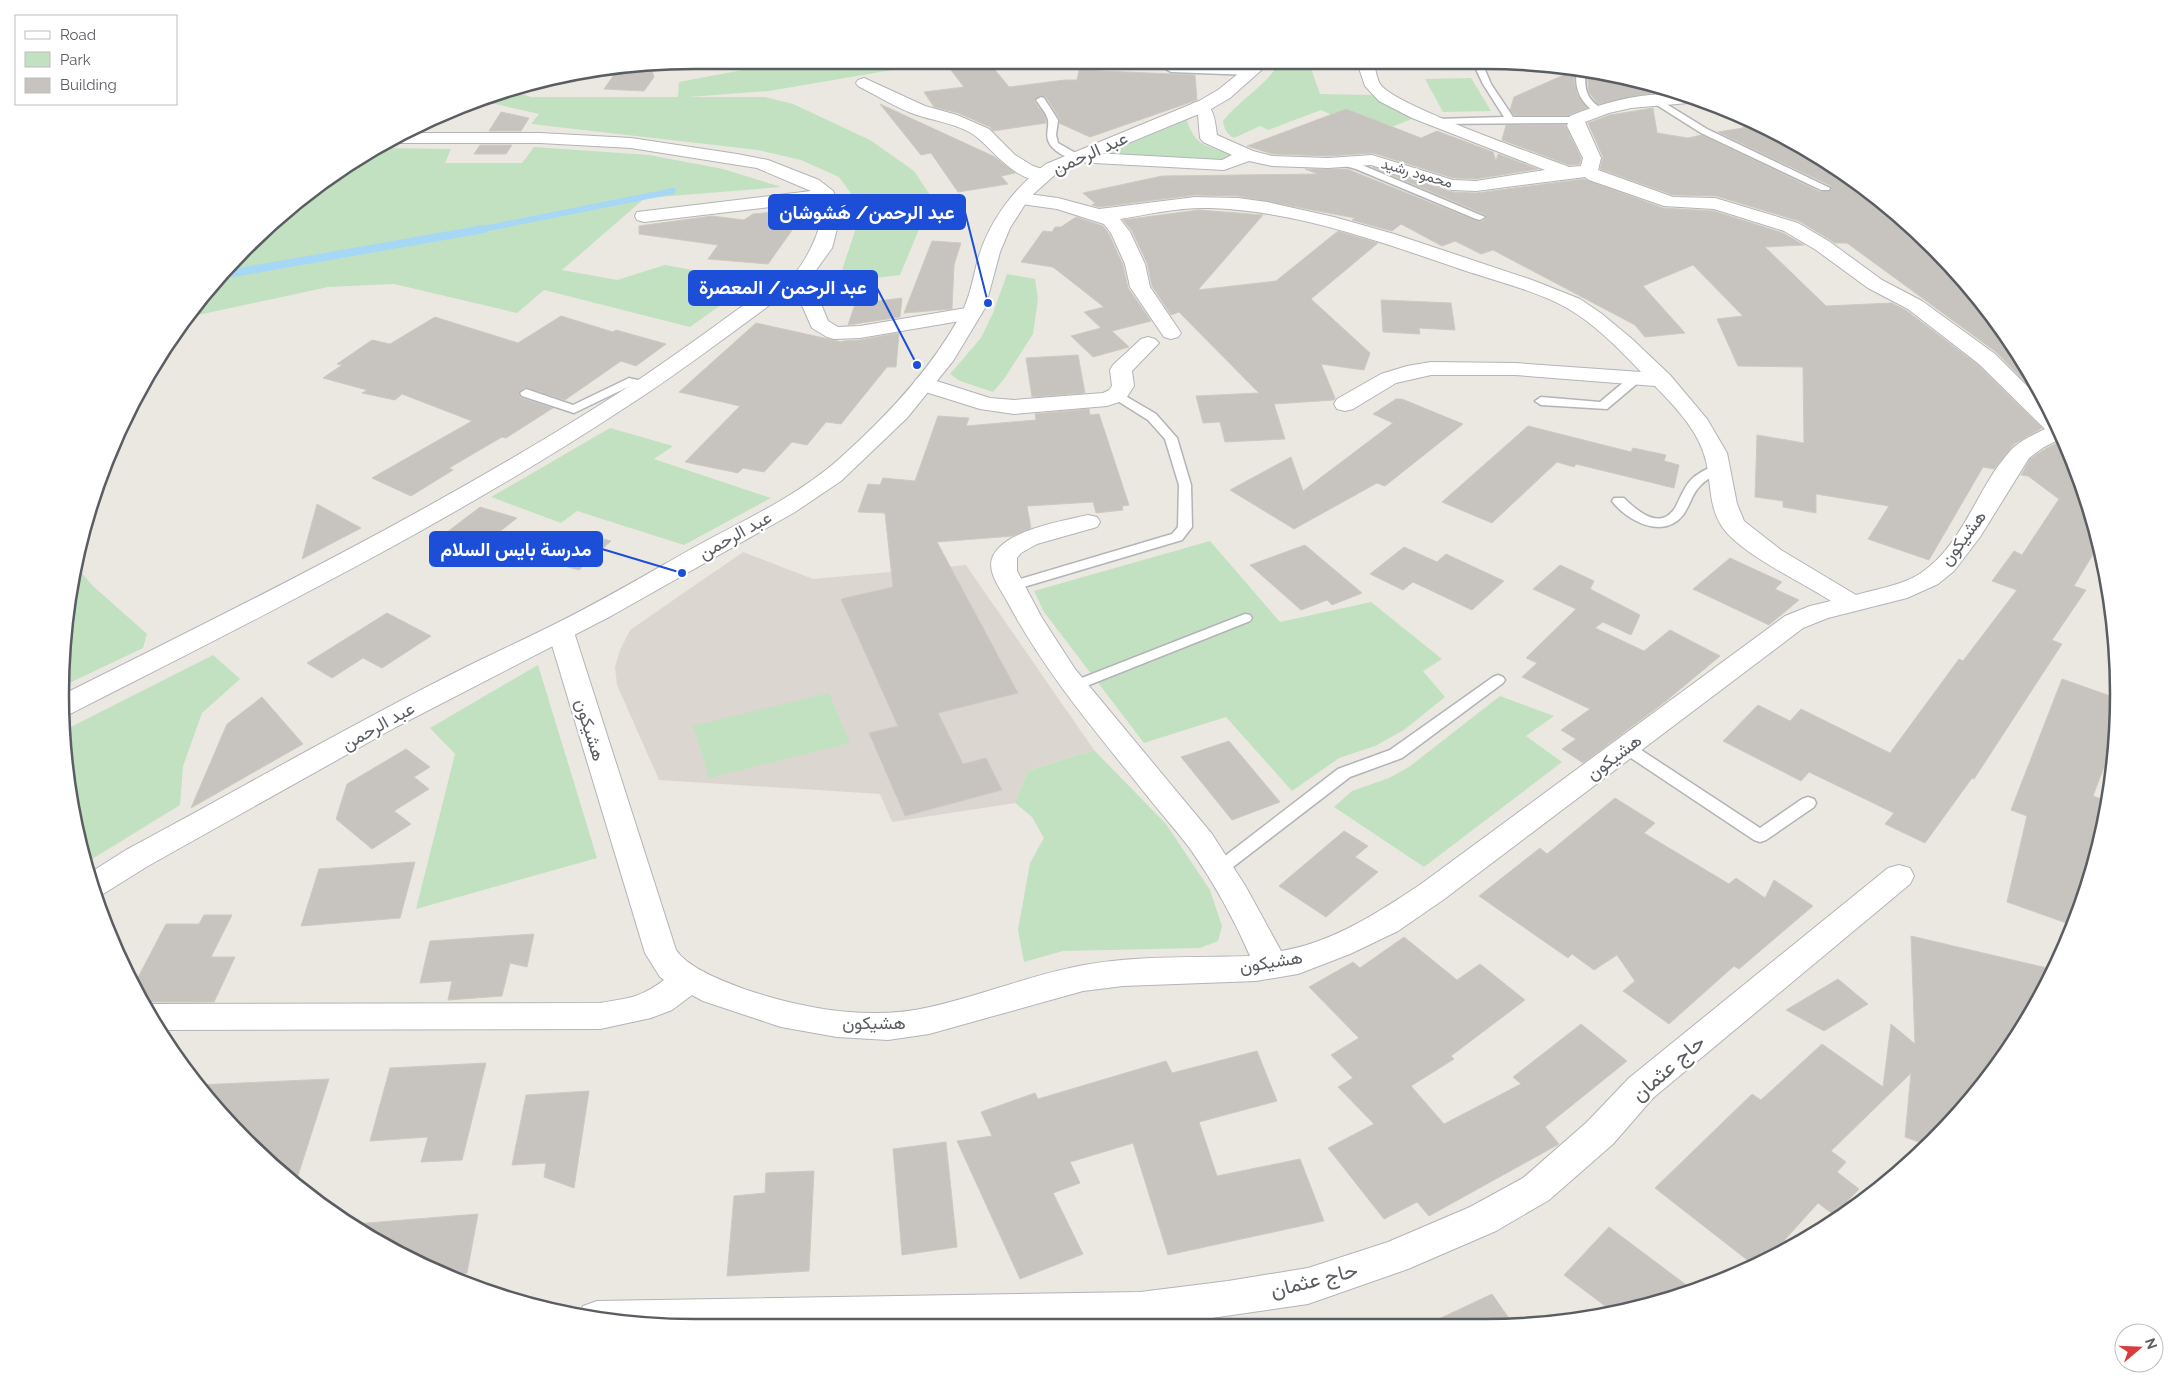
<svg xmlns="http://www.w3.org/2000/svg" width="2179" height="1388" font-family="Raleway,Vazirmatn,sans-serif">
  <rect width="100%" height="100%" fill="#ebe8e1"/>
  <!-- education -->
  <polygon fill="#dbd7d0" points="743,552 813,579 966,565 1094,750 1028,771 1015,803 892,822 880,794 659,780 617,685 615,667 620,650 630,630"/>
  <!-- green -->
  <g fill="#c2e1c0">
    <path d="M 769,65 L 921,65 L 769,91 L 688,97 L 765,97 L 793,104 L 870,140 L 914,171 L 932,198 L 900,275 L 867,279 L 840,276 L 860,216 L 852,195 L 839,177 L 801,160 L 758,150 L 531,124 L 539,114 L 478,100 C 503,87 506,89 531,97 L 678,97 L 679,82 Z"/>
    <path d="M 1278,65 L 1293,65 L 1311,69 L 1320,94 L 1371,95 L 1412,119 L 1374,134 L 1321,110 L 1268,130 L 1260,126 L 1234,138 C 1227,135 1224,128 1223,121 C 1239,100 1263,88 1278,65 Z"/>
    <polygon points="1471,78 1491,111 1443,112 1425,79"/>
    <path d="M 1187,120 C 1195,148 1209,146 1234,155 L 1212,162 L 1105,154 Z"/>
    <polygon points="534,147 649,155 723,169 781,187 645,198 562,270 617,280 665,265 754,281 690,327 544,290 517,313 394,284 328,287 184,318 191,308 276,218 342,167 381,148 451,149 445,163 522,163"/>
    <polygon points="1007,274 1035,279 1038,299 1033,334 1004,379 993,392 960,381 950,374 981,338 993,313"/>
    <polygon points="610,428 673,446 654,459 771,498 684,545 577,511 561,523 491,497"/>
    <polygon points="1210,541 1280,622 1371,602 1442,659 1423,671 1445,697 1404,730 1375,746 1339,758 1292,791 1226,717 1144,743 1044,612 1034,591"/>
    <polygon points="74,564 93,586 147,634 143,648 61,687"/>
    <polygon points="213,655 240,679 202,713 183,766 180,805 84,864 65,730"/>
    <polygon points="538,665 597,858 416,909 455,754 430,728"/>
    <polygon points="829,693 850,743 709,778 693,726"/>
    <polygon points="1500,696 1554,716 1526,736 1562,762 1424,867 1334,807 1352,791 1389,778 1409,767"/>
    <polygon points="1094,750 1166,824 1210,890 1222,926 1218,941 1200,948 1063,951 1024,962 1018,930 1030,863 1044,838 1032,817 1015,803 1028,771"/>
  </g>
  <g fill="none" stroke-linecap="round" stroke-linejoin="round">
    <!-- stream-far1 -->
    <polyline stroke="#a6d8f6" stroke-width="6" points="478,230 673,191"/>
    <!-- stream -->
    <polyline stroke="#a6d8f6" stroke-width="8" points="222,275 484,229"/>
  </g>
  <!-- building -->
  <g fill="#c7c3be" stroke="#cfcac0">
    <polygon points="621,65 650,65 654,77 644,91 604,89"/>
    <polygon points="947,65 991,65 1009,87 1065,80 1077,80 1079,70 1195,75 1197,100 1090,137 1059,123 1060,119 1046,97 1040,95 1034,101 1045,116 1046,123 993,131 990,127 958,113 934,107 924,92 964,87"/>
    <polygon points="1575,70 1574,82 1577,94 1587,108 1569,115 1514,115 1510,110 1514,97"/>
    <polygon points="1587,71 1650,87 1651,93 1598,104 1589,92"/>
    <polygon points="880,104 995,157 1015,173 1001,176 1008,184 958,192 931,153 921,155"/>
    <polygon points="1653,108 1657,133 1688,138 1702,135 1820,192 1831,191 1831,186 1718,132 1743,128 1746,119 1871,191 1962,276 2034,377 2045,402 1996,352 1847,243 1835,243 1799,221 1716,196 1673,195 1600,169 1603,157 1588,123 1610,115"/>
    <polygon points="1346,109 1421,138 1437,131 1493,152 1496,161 1498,154 1538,169 1476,179 1453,178 1373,153 1328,156 1272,154 1247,146"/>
    <polygon points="501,112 529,118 521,131 489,131"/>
    <polygon points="1506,125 1565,125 1581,158 1580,164 1569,165 1502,140"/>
    <polygon points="480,145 512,145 506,154 474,154"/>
    <polygon points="1373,167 1452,192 1476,193 1584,179 1663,208 1714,211 1783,233 1804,245 1765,247 1826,306 1892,303 1907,311 1978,365 2042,428 2014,444 1994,469 1983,467 1929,560 1868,539 1889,506 1816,494 1816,513 1783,507 1783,501 1755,497 1757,435 1804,443 1803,367 1738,366 1717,319 1743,316 1693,265 1643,286 1685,333 1645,337 1635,325 1493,250 1481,254 1455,241 1442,246 1401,224 1392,231 1352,220 1355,218 1238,196 1195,195 1099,207 1092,205 1095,203 1083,193 1162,176 1318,174 1305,169 1347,169 1476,221 1481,222 1487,218 1486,215"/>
    <polygon points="1199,210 1263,215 1198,290 1276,281 1338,231 1378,243 1311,299 1370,353 1364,370 1321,364 1335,398 1334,400 1274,404 1285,439 1225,442 1220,422 1203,423 1196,396 1259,393 1179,312 1171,315 1152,286 1147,263 1132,231 1123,220"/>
    <polygon points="774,212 805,212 768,264 708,259 718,245 639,234 639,226 712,216 744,220 753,214"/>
    <polygon points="1076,217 1103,226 1109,234 1123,265 1128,288 1151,321 1112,331 1129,347 1093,357 1071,336 1101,328 1084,312 1104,307 1053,267 1021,262 1043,231 1052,232 1055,227 1061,227"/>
    <polygon points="932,241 961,243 954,265 952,309 904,313"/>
    <polygon points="902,298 900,317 848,325 855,304"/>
    <polygon points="1381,300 1451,303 1455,330 1419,328 1420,334 1383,332"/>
    <polygon points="561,316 613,332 616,330 666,344 636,366 621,361 565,400 525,387 518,393 521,398 553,408 506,438 502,437 449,468 453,470 411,496 372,478 472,421 402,394 395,400 362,393 367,390 323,378 342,365 337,364 372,340 390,344 435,317 518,343"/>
    <polygon points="756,323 842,342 843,341 860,340 899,333 896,367 887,367 841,424 826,422 807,445 792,442 764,472 743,468 738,473 685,462 740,406 679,392"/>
    <polygon points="1078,355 1085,393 1032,397 1026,358"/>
    <polygon points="1396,399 1402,399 1463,424 1385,486 1377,483 1294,529 1230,490 1291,457 1303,491 1393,423 1373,414"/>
    <polygon points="1089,409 1090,415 1099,414 1129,505 1122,506 1123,510 1096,513 1093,502 1027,506 1031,528 1012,536 937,542 1018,693 938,713 963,764 986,758 1002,790 905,816 869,733 898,726 841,599 893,587 885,513 858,512 868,484 880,485 883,478 915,481 938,416 969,418 966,426 1036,420 1035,414"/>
    <polygon points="1528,426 1631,452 1633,448 1666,455 1664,461 1679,465 1674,488 1576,464 1574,467 1557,462 1492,523 1442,502"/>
    <polygon points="2063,440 2085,490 2098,546 2074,586 2086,590 2052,640 2062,644 1974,779 1972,778 1925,843 1885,824 1894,813 1809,772 1801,781 1723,741 1758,705 1790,721 1801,709 1890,753 1959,659 1963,661 2017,590 1992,581 2014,551 2022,555 2059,499 2028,476 2021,475 2030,459 2045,449"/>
    <polygon points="317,504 361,528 302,559"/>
    <polygon points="480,507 517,518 479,548 442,536"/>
    <polygon points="582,533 611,541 579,570 549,562"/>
    <polygon points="1305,545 1362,593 1332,605 1327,600 1301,610 1250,565"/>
    <polygon points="1404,547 1437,562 1446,554 1504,581 1472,610 1413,582 1403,590 1370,574"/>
    <polygon points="1730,558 1782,582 1775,589 1799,600 1769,625 1693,589"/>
    <polygon points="1560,565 1594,581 1590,589 1640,615 1631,635 1603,622 1595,628 1644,651 1670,630 1720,656 1666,701 1583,763 1562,749 1576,739 1561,730 1590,709 1522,677 1537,663 1526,658 1576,609 1533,589"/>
    <polygon points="387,613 431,636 382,668 363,658 332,678 307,663"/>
    <polygon points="2062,679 2116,698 2118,736 2116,747 2112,746 2093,796 2107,801 2104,821 2085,879 2089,881 2072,925 2007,902 2027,816 2011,810"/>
    <polygon points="262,697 303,744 191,808 227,724"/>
    <polygon points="1229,741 1280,802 1232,820 1181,757"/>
    <polygon points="406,749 430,767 414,777 429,789 394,811 411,824 372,849 336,819 347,784"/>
    <polygon points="1615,798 1655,823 1644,833 1729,884 1736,878 1765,898 1774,880 1813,906 1739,969 1734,966 1669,1024 1623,991 1635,981 1617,955 1594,970 1572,954 1568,958 1479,896 1540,848 1547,854"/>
    <polygon points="1344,831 1368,846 1355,857 1378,872 1326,917 1279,886"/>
    <polygon points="415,862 400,918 301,926 319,869"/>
    <polygon points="204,915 232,915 211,957 235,957 214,1002 150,1002 143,1005 133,987 166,924 199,924"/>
    <polygon points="534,934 527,967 510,963 502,996 448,1000 452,981 420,983 430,941"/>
    <polygon points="1911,936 2047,968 2049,982 1988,1080 1924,1144 1905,1137 1911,1073 1831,1151 1846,1162 1837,1172 1859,1189 1834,1215 1818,1203 1763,1264 1755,1266 1655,1188 1752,1094 1761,1100 1822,1044 1883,1087 1891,1024 1915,1044"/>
    <polygon points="1404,937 1457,980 1480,964 1525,1000 1451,1056 1454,1059 1411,1086 1444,1124 1521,1084 1513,1077 1581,1024 1627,1061 1545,1127 1559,1144 1429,1216 1417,1202 1384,1219 1328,1148 1374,1124 1338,1087 1353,1078 1331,1055 1359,1038 1309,987 1353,962 1360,968"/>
    <polygon points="1838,979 1868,1004 1824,1031 1786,1010"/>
    <polygon points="1257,1051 1277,1101 1199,1122 1217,1176 1300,1159 1324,1221 1168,1255 1133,1143 1070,1162 1080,1183 1053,1193 1083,1254 1020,1279 957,1141 992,1136 981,1112 1035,1093 1038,1099 1166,1061 1172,1073"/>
    <polygon points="486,1063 462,1160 421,1162 428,1137 370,1141 390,1068"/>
    <polygon points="329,1079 295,1185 217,1112 197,1085"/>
    <polygon points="589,1091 574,1188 544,1177 546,1163 512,1165 526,1095"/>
    <polygon points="946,1142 957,1247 902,1255 893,1149"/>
    <polygon points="814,1171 809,1271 727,1276 734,1196 765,1193 766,1173"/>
    <polygon points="478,1214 467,1273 443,1275 355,1224"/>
    <polygon points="1609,1227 1693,1290 1649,1306 1613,1312 1564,1275"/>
    <polygon points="1492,1294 1515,1327 1424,1326"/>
  </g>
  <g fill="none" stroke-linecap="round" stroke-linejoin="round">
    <defs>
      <g id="service">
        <polygon points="1159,65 1252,69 1256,72 1252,75 1171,72"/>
        <polygon points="1474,65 1483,65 1491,84 1513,117 1576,117 1581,120 1576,123 1434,124 1434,120 1437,119 1504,117 1483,84"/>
        <path d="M 1577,68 L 1585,70 C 1585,90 1585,97 1602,109 L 1602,113 L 1596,113 C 1579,101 1574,88 1577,68 Z"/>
        <path d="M 1041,97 L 1044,98 L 1058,120 L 1056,135 L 1058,143 L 1079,155 L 1079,159 C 1069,161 1051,150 1048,140 C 1046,133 1049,127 1048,120 C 1047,114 1040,106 1036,100 Z"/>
        <polygon points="1655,97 1707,129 1830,188 1829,190 1821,190 1701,133 1652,102 1650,100"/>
        <polygon points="1341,159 1362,165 1485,217 1480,220 1476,219 1356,169 1338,164 1338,160"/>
        <polygon points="1635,375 1641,379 1639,382 1607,409 1541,405 1535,401 1541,397 1600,402 1631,376"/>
        <polygon points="629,378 646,382 648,385 642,389 630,386 574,413 522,396 520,393 526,389 573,405"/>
        <polygon points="1117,391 1156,414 1177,438 1191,485 1192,527 1182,540 1017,589 1007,589 1005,586 1007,583 1172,534 1178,527 1179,485 1165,439 1148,420 1113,398 1111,395"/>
        <path d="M 1720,464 L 1726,468 L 1725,471 C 1717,475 1707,478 1701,485 C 1692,493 1690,506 1683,515 C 1663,540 1627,521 1612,501 L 1614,498 L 1624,498 C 1637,511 1660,531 1675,508 C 1680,499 1683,489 1690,481 C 1697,473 1710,467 1720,464 Z"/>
        <polygon points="1245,614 1250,615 1252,618 1250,621 1079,689 1069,689 1067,686 1069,683"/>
        <polygon points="1498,675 1503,677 1505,680 1503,683 1402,758 1350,777 1224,874 1218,876 1212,874 1210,870 1212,866 1338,769 1390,750 1493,677"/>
        <polygon points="1627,743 1632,744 1760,828 1802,799 1808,797 1814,799 1816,803 1814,807 1766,840 1760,842 1754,840 1622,752 1619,748 1622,744"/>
      </g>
      <g id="minor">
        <path d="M 1358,65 L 1374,65 C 1376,71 1377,79 1380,84 C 1393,105 1538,155 1569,167 L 1581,166 L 1583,158 L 1567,126 L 1570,116 C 1601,103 1639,93 1672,94 C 1680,94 1688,98 1695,100 L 1688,103 L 1631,108 L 1609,113 L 1585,122 L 1601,158 L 1598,170 L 1673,197 L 1715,198 L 1798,223 L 1830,242 L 1882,280 L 1922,301 L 1995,354 L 2048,407 L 2062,438 L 2044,447 L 2029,458 L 1980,537 L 1954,571 L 1938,584 L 1907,598 L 1828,618 L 1803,628 L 1443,900 L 1398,931 L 1350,954 L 1298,974 L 1256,981 L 1123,986 L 1083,991 L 929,1034 L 888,1040 L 837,1037 L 781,1027 L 703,1001 L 692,995 L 672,1010 L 651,1018 L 600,1029 L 158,1030 L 144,1006 L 150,1004 L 600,1003 C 629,998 640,998 664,980 L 660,977 L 645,953 L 548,632 L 552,626 L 561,624 L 570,626 L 574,632 L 676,950 C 689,969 725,982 747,990 C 805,1009 870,1021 930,1007 C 981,996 1033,974 1084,965 C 1138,955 1195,958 1250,956 C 1234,919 1214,883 1191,850 C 1178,832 1162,815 1148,797 C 1098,734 1045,673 1007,601 C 1000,588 986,571 993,556 C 1006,530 1062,521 1088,515 L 1097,517 L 1100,522 L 1097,527 L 1037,544 L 1021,553 L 1017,558 L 1017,571 L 1042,618 L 1075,669 L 1212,834 L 1246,887 L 1281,951 C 1332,943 1379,912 1421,884 L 1785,616 L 1810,606 L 1831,601 C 1802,582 1738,553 1721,525 C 1709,506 1711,482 1706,461 C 1699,431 1676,408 1655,386 L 1515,375 L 1431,375 L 1396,383 L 1353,409 L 1345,411 L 1337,409 L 1334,404 L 1337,399 L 1381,374 L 1407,366 L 1431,362 L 1515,363 L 1641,372 C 1619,349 1595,324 1567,308 C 1537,291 1496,281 1463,270 C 1381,242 1298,211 1210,208 C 1180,207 1150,214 1120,219 L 1130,232 L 1145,264 L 1150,287 L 1181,333 L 1178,337 L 1171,339 L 1164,337 L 1130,287 L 1125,264 L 1111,233 L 1104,224 L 1057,209 L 1014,203 L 1012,199 L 1014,195 L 1021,193 L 1058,198 L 1099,209 L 1195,197 L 1238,198 L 1267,202 L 1334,217 L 1394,234 L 1532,280 L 1580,299 L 1602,314 L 1632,339 L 1670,375 L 1707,419 L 1727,453 L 1737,504 L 1744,521 L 1781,550 L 1856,595 C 1877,589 1903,585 1921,573 C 1965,543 1977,486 2012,449 C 2021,440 2033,435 2045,429 L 1979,364 L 1908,309 L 1868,288 L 1816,250 L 1784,231 L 1714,209 L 1664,206 L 1589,180 L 1585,177 L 1476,191 L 1452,190 L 1371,165 L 1328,168 L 1272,166 L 1249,161 L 1224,170 L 1076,162 L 1070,161 L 1067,157 L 1070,153 L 1076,152 L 1222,160 L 1232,155 L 1203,142 L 1200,138 L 1198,115 L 1191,107 L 1193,103 C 1214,98 1215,121 1217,135 L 1253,151 L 1272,156 L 1328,158 L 1372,155 L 1453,180 L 1476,181 L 1545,170 L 1412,118 L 1379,101 L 1365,86 Z"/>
        <path d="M 864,78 L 925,106 L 957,115 L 989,129 L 1015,155 L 1033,166 L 1048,171 L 1051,175 L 1048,179 C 1019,186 997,154 978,138 C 962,124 933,121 914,114 C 895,107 876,95 858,86 L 856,83 L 858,80 Z"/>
        <path d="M 411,133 L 540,133 L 631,138 L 737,154 L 768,160 L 819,180 L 833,191 L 842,210 L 832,248 L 806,284 L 819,299 L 828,321 L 838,327 L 860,326 L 972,307 L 979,309 L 982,313 L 979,317 L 972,319 L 860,338 L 834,339 L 827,337 L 812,328 L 800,301 L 792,293 L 782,296 C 730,334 678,374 623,409 C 448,524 259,618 72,713 L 63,716 L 60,696 C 245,604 431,512 606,401 C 662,366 714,326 768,288 C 774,286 785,284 790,279 C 805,264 828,222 820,201 L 644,222 L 637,220 L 635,216 L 637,212 L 811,191 L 757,168 L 631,148 L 540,143 L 400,143 L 394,141 Z"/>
        <polygon points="1148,337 1155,339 1159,343 1132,371 1134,386 1125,400 1107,406 1014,414 980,409 916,389 913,384 916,379 924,377 990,398 1014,400 1103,393 1109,390 1112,386 1110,370 1113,365 1141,339"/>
        <polygon points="1899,865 1910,868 1914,876 1910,884 1653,1098 1613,1144 1549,1200 1496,1231 1408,1269 1308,1304 1163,1325 612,1323 580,1314 583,1306 597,1301 1140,1292 1228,1281 1308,1268 1388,1242 1470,1207 1523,1178 1587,1122 1629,1078 1888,868"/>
      </g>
      <path id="tertiary" d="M 1249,65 L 1267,65 L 1230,98 L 1211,109 L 1058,172 L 1029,198 L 1010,228 L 1000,252 L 985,308 L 953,361 L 907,418 L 841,481 L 795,512 L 611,616 L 396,727 L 148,866 L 103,894 L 96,896 L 88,874 L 126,850 C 238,790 347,727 460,670 C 490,655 521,641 551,626 C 602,601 652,571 702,543 C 749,518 798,495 838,460 C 885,418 930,371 960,316 C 970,298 973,278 978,259 C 989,221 1014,188 1046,164 L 1199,101 L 1218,90 Z"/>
    </defs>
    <!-- service casing -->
    <use href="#service" stroke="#b2b4b8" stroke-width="3"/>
    <!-- minor casing -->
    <use href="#minor" stroke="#b2b4b8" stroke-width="2"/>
    <!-- tertiary casing -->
    <use href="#tertiary" stroke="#b2b4b8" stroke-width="2"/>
    <!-- service -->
    <use href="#service" fill="#fff" fill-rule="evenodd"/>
    <!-- minor -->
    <use href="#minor" fill="#fff" fill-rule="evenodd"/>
    <!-- tertiary -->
    <use href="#tertiary" fill="#fff" fill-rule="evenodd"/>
  </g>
  <g text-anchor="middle" stroke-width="4.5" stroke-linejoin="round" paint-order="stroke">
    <!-- far-street labels -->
    <g font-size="15" fill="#5a5d61" stroke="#fff">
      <text transform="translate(1417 173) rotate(16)" y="5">محمود رشيد</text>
    </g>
    <!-- street labels -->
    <g font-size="18" fill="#5a5d61" stroke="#fff">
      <text transform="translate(1090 153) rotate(-24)" y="6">عبد الرحمن</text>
      <text transform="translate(735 535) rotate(-29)" y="6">عبد الرحمن</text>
      <text transform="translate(1963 538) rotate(-53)" y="6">هشيكون</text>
      <text transform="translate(378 726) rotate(-29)" y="6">عبد الرحمن</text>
      <text transform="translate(590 730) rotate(73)" y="6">هشيكون</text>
      <text transform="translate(1614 757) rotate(-37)" y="6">هشيكون</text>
      <text transform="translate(1271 962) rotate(-9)" y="6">هشيكون</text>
      <text x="874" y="1029">هشيكون</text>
    </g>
    <!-- near-street labels -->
    <g font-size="21" fill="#5a5d61" stroke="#fff">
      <text transform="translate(1668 1068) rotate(-41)" y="7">حاج عثمان</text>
      <text transform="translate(1314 1280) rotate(-14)" y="7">حاج عثمان</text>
    </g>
  </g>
  <!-- crop -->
  <path d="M0 0H2179V1388H0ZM694 69H1485A625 625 0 0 1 2110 694V694A625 625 0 0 1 1485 1319H694A625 625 0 0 1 69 694V694A625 625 0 0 1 694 69Z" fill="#fff" fill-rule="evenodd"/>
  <path fill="none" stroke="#5a5d61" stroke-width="2.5" d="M694 69H1485A625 625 0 0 1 2110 694V694A625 625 0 0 1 1485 1319H694A625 625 0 0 1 69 694V694A625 625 0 0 1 694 69Z"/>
  <!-- callouts -->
  <path fill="none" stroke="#1d4ed8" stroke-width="2" d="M988 303L965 212M917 365L877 288M682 573L602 549"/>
  <g fill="#1d4ed8" stroke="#fff" stroke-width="2">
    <circle cx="988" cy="303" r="5"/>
    <circle cx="917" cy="365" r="5"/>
    <circle cx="682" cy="573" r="5"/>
  </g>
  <g fill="#1d4ed8" stroke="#1d4ed8" stroke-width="2">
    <rect x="769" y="195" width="196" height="34" rx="5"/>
    <rect x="689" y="271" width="188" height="34" rx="5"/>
    <rect x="430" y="532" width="172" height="34" rx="5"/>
  </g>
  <g font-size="19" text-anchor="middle" font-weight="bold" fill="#fff">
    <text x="867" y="219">عبد الرحمن/ هَشوشان</text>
    <text x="783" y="294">عبد الرحمن/ المعصرة</text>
    <text x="516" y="556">مدرسة بايس السلام</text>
  </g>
  <!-- legend -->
  <rect x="15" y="15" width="162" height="90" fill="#ffffff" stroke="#bdbec0"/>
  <rect x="25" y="31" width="25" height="8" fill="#ffffff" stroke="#bdbec0"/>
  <text x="60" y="40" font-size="15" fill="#5a5d61">Road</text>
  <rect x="25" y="52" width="25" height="15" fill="#c2e1c0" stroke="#bdbec0"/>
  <text x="60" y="65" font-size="15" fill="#5a5d61">Park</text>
  <rect x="25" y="78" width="25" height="15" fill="#c7c3be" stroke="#bdbec0"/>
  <text x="60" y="90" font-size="15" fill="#5a5d61">Building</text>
  <!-- north arrow -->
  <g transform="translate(2139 1348) rotate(71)"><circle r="24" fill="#ffffff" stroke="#bdbec0"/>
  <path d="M0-4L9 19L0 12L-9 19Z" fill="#d83d3b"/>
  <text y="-8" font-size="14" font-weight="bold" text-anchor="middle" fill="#5a5d61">N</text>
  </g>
</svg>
